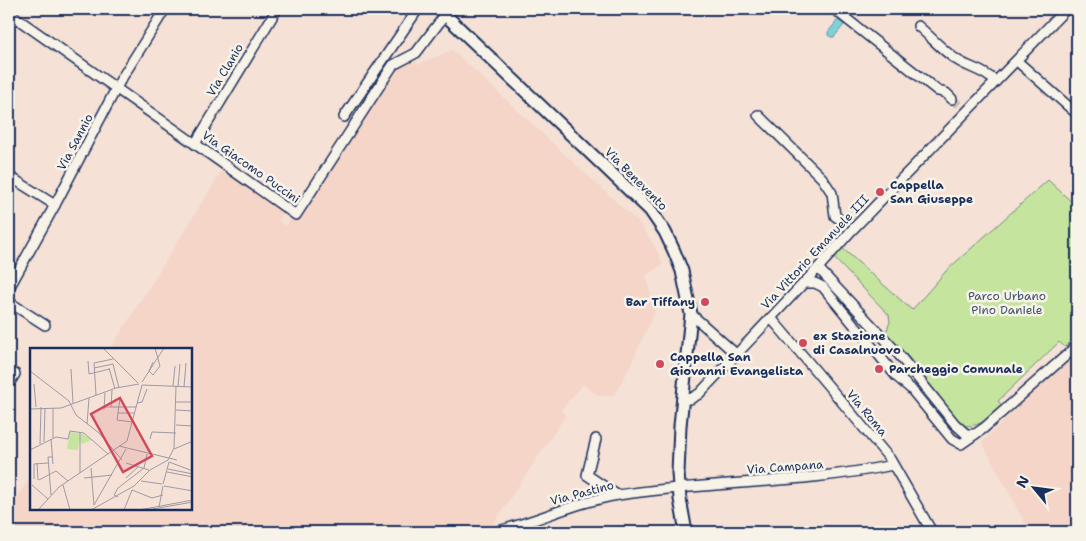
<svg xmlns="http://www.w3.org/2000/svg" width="1086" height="541" font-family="'Shantell Sans',sans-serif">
  <rect width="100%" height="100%" fill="#f5e1d5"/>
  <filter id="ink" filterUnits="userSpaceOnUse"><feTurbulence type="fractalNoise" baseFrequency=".02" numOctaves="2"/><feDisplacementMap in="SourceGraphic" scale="10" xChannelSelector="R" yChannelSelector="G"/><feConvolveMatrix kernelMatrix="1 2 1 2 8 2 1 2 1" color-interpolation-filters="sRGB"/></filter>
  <g filter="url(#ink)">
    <!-- built -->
    <g fill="#f4d5c8">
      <polygon points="452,50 639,223 654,245 663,264 646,275 655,311 628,370 614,395 599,396 583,384 561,410 565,416 511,497 494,523 493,528 478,532 9,532 9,511 31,475 31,510 191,510 191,350 110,350 223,169 285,211 278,221 286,226 395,67 414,51 417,65"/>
      <polygon points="1077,349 1077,532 1030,532 982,442"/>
    </g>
    <!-- green -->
    <path fill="#c5e59e" stroke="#708a7e" d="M 1048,180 L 1077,207 L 1077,335 L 1065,347 L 1059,342 L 998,401 L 1003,406 C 990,417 983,426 965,426 L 958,420 L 910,359 L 886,332 L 890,322 L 889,315 L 833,257 L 841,247 L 912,310 L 947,270 Z"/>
    <!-- water -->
    <polygon fill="#81d2d8" stroke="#5891a7" points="838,20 844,25 834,37 831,37 828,35 828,32"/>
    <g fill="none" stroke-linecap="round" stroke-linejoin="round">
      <!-- minor-tunnel -->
      <g stroke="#c9bdbd" stroke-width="9" stroke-dasharray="9 4.5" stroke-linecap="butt">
        <polyline points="952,99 962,108"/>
        <polyline points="838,218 849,228"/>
      </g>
      <defs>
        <g id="minor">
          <polyline points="834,9 938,91 946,93 952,99"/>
          <polyline points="9,13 296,215 393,65 416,53 445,15"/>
          <path d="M 918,26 C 931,37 943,51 957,60 C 971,69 982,69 995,81"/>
          <polyline points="1017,61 1077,114"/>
          <polyline points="758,115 822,178 832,193 835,216 838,218"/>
          <polyline points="344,117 418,9"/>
          <polyline points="195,144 277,9"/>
          <polyline points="9,176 55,205"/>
          <polyline points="818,268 895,350 955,424 966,434 975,434"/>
          <polyline points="804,283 815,283 823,287 896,376 911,389 952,439 961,444 984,428 1069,353 1077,344"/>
          <polyline points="9,288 55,205 120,81 165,9"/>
          <polyline points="9,302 45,325"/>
          <polyline points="691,314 736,354"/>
          <polyline points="771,318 890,459 932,532"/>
          <polyline points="9,384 15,374"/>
          <polyline points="683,399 690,399 699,394 818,268 851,231 1066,9"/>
          <polyline points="596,439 587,475 617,495"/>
          <path d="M 494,532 C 536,522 575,502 618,495 C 709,481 802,484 893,465"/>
        </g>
        <polyline id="secondary" points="439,9 650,210 665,232 674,251 682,271 691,314 680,426 678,473 680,499 686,532"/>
      </defs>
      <!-- minor casing -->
      <use href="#minor" stroke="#1b2f5e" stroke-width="12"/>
      <!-- secondary casing -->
      <use href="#secondary" stroke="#1b2f5e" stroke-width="15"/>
      <!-- minor -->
      <use href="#minor" stroke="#f7f3e8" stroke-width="9"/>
      <!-- secondary -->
      <use href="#secondary" stroke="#f7f3e8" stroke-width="11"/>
    </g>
  </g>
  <!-- markers -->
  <g fill="#d1495b" stroke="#f7f3e8" stroke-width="2">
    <circle cx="880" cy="192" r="5"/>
    <circle cx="705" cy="302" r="5"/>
    <circle cx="803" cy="343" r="5"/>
    <circle cx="660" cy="364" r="5"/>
    <circle cx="879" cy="369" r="5"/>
  </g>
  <g text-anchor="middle" stroke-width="5" stroke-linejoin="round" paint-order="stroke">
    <!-- street labels -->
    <g font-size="12" fill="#1b2f5e" stroke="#f7f3e8">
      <text transform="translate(225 70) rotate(-59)" y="4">Via Clanio</text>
      <text transform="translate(75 142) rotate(-62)" y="4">Via Sannio</text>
      <text transform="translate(251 167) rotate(35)" y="4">Via Giacomo Puccini</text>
      <text transform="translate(636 179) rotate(45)" y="4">Via Benevento</text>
      <text transform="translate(815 252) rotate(-47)" y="4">Via Vittorio Emanuele III</text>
      <text transform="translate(867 413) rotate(50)" y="4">Via Roma</text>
      <text transform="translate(785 467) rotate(-4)" y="4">Via Campana</text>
      <text transform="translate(582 493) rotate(-15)" y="4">Via Pastino</text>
    </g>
    <!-- poi labels -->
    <g font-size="12" font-weight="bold" fill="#1b2f5e" stroke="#f7f3e8" text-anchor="start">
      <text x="890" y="189">Cappella<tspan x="890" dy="14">San Giuseppe</tspan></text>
      <text x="695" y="306" text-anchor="end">Bar Tiffany</text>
      <text x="813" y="340">ex Stazione<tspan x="813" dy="14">di Casalnuovo</tspan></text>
      <text x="670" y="361">Cappella San<tspan x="670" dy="14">Giovanni Evangelista</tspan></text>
      <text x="889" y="373">Parcheggio Comunale</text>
    </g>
    <!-- park labels -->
    <g font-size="12" fill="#3d536b" stroke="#f7f3e8">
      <text x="1007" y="300">Parco Urbano<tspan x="1007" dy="14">Pino Daniele</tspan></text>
    </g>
  </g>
  <!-- overview -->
  <g transform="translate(30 348)">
    <rect width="162" height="162" fill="#f5e1d5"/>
    <path d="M 40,84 L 53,86 L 62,92 L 52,96 L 49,92 L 48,102 L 37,101 Z" fill="#c5e59e"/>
    <path fill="none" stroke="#9e9aa5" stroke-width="1" d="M 73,0 L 108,35M 58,13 L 59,26 L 80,21M 123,14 L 119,23 L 123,27 L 130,18 L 125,0M 64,20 L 83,16 L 89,40M 79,20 L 85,41M 41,21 L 43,55M 0,23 L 39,53 L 46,67 L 69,85 L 92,112M 112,34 L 134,0M 4,36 L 6,59M 112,37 L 163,39M 143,38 L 145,18M 148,39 L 150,16M 154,39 L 156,15M 66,47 L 64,15 L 83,11M 90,50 L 87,72 L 102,74M 146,54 L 163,54M 107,55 L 112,54 L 117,41M 74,59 L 106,59M 81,59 L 82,42M 0,61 L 31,60 L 86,40 L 109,36M 74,62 L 75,45M 146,62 L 163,63M 88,65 L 104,65M 57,76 L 59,50M 146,77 L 163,78M 50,84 L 50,125M 23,90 L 23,60M 21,91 L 23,116M 120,91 L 122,84 L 146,85M 14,94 L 15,60M 10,96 L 11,59M 89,98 L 147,112M 144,101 L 163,93M 0,102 L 26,89 L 38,91 L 40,83 L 54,85 L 78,106M 139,114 L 163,123M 7,115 L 8,132M 96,115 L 119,122M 61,120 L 64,157M 138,121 L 163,126M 120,122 L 138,112 L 144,100 L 146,38M 137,124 L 163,129M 54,130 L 82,127M 96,130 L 108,119M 4,131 L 4,116 L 18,115M 9,132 L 26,123 L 38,133M 111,133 L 132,136M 133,136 L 139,114M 2,137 L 18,151M 33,137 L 40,162M 134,138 L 163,143M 102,142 L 122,150 L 133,147M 21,147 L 18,109 L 22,109M 88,149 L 84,147 L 88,140 L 114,120 L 117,106M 64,157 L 96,101M 129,159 L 133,138M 8,162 L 29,139 L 97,93 L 112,37M 61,162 L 104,138 L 120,122M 94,162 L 102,142M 109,162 L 163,152M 117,162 L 163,154"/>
    <path fill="#d1495b" fill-opacity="0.15" stroke="#d1495b" stroke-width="2.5" d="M 90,50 L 122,108 L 93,124 L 61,66 Z"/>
    <rect width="162" height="162" fill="none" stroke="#1b2f5e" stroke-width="2.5"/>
  </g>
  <!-- margin -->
  <rect width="1086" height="541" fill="none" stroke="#f7f3e8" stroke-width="30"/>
  <rect x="15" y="15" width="1056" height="511" fill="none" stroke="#1b2f5e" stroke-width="2" filter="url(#ink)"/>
  <!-- north arrow -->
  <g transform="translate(1034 488) rotate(299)" stroke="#f7f3e8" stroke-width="4" paint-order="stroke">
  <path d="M0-4L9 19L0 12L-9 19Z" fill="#1b2f5e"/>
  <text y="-8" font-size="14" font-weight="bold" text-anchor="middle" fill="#1b2f5e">N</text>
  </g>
</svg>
